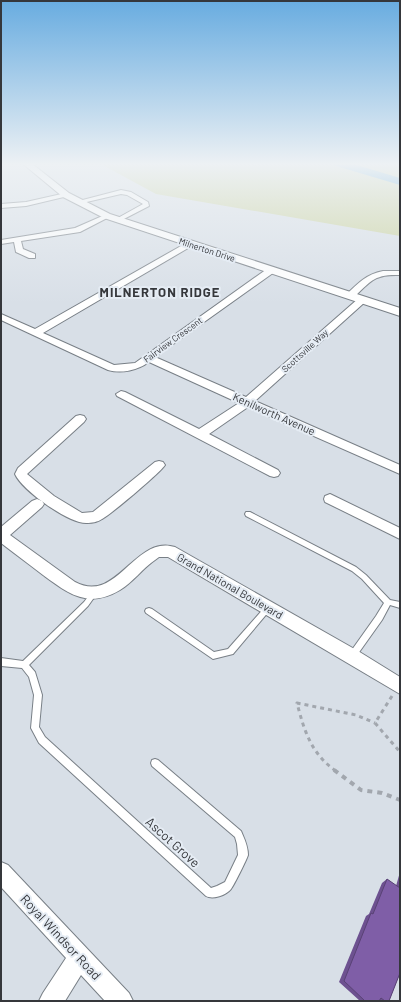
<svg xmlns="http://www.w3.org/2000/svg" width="401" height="1002" font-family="Barlow,sans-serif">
  <rect width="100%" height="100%" fill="#d8dfe7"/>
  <!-- green -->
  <polygon fill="#cad29e" points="99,163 400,163 400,236 156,194"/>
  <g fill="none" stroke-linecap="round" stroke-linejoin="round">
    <!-- river -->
    <polygon fill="#48a1d5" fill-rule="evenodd" points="332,163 350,163 400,178 400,185 333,165"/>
    <defs>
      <g id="lane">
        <polygon points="246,512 250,512 356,567 366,575 390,600 400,602 400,608 390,605 382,620 355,658 352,659 349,658 348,656 349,654 376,616 384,603 362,579 352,571 246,516 245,514"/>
        <path d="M 95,589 L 97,590 L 98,592 L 88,606 L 29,665 L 35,672 L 42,695 L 39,727 L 45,737 L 211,888 L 217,886 L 225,882 L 238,855 L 237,844 L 235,837 L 152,766 L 151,763 L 152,760 L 155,759 L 158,760 L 241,831 C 244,838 248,846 248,855 C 247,859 234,885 231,889 C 226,895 213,900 206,896 L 39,743 L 31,728 L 34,695 L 29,677 L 22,668 L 1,666 L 1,658 L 23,661 L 84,602 L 93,590 Z"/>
        <polygon points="268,605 270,606 272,608 270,610 233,654 213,659 146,613 145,611 146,609 149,608 152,609 214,652 228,649 266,606"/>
      </g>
      <g id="street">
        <polygon points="121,190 131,192 148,202 149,206 118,222 114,220 116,219 143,204 127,195 121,194 78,204 75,202"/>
        <polygon points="66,193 68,194 68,196 26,206 1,208 1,204 26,202"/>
        <polygon points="107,214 110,216 109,217 80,232 21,241 23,249 35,254 35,258 29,258 16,252 14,242 1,244 1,240 75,228"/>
        <path d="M 188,242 L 191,242 L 195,244 L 43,333 L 114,365 L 135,363 L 267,269 L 273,269 L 273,273 L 155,357 L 246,397 L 359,298 L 365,298 L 366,300 L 365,302 L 255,401 L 400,465 L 400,474 L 248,407 L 209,434 L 278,470 L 280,473 L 278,476 L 274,477 L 270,476 L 117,396 L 116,394 L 121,391 L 125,392 L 199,429 L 239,403 L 149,362 C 138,370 122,374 108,370 L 1,320 L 1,314 L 35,329 Z"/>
        <path d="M 383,271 L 400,271 L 400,275 C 374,274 371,281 353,298 L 347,298 L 346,296 L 347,294 C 358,283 367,274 383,271 Z"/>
        <path d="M 80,415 L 84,416 L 86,419 L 84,422 L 27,474 L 54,496 L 82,513 L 93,512 L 155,462 L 159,461 L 163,462 L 165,465 C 161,472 110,515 102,519 C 98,522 91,523 87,523 C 69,524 22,490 15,474 L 18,468 L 76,416 Z"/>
        <polygon points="330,494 400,528 400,539 325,502 324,499 325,496"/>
        <path d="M 37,499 L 42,501 L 44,504 L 42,507 L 10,535 L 75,582 C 117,605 135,534 175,547 L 358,651 L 400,677 L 400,694 L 168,557 L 159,557 L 155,560 C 142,569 133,582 120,590 C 88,609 69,594 43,575 C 29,564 15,554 1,543 L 1,527 L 32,501 Z"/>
        <polygon points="1,862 8,865 129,993 133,1001 105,1001 81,975 65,1001 39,1001 43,993 66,958 1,887"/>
      </g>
      <polygon id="secondary" points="22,163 31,163 69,193 110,214 400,308 400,316 104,218 63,197"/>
    </defs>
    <!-- lane casing -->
    <use href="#lane" stroke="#787f86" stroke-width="2"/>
    <!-- street casing -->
    <use href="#street" stroke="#787f86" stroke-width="2"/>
    <!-- secondary casing -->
    <use href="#secondary" stroke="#787f86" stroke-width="2"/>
    <!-- path-far1 -->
    <g stroke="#a2a7ae" stroke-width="3" stroke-dasharray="4 4" stroke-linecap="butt">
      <polyline points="392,696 375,723 400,752"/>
      <path d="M 336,771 C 311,754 304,730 297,703 L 356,715 L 375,723"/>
    </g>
    <!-- path -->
    <polyline stroke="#a2a7ae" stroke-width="4" stroke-dasharray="5 5" stroke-linecap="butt" points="334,770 361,790 382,793 400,800"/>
    <!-- lane -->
    <use href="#lane" fill="#fff" fill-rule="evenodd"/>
    <!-- street -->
    <use href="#street" fill="#fff" fill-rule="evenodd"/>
    <!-- secondary -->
    <use href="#secondary" fill="#fff" fill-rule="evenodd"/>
  </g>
  <!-- wall -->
  <polygon fill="#6d5190" points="400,872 400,973 389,1001 360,1001 339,982 366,916 369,914 382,883 387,879 396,886"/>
  <!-- building -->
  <polygon fill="#7f5ea7" stroke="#594275" points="387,879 400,888 400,887 400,973 389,1001 385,1001 381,998 379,1001 365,1001 344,981 371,913 373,914"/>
  <!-- sky -->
  <linearGradient id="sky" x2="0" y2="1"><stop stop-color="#68ace0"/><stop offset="0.54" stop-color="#edf1f4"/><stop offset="1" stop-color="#edf1f4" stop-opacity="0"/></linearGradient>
  <rect width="401" height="304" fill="url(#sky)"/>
  <g text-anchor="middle" stroke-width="4" stroke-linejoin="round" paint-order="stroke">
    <!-- far-street labels -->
    <g font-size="9" fill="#35373b" stroke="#e5ecf4">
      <text transform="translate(207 250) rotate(18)" y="3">Milnerton Drive</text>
      <text transform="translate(173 340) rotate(-36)" y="3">Fairview Crescent</text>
      <text transform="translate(305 351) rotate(-42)" y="3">Scottsville Way</text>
    </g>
    <!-- street labels -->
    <g font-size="11" fill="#35373b" stroke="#e5ecf4">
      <text transform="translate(274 414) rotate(24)" y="4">Kenilworth Avenue</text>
      <text transform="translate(230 586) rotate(30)" y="4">Grand National Boulevard</text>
    </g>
    <!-- far-district labels -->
    <g font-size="13" font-weight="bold" letter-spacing="1" fill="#35373b" stroke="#e5ecf4">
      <text x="160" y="297">MILNERTON RIDGE</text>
    </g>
    <!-- near-street labels -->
    <g font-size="13" fill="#35373b" stroke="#e5ecf4">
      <text transform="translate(173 842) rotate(42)" y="5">Ascot Grove</text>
      <text transform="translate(61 937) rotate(47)" y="5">Royal Windsor Road</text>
    </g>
  </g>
  <!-- border -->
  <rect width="401" height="1002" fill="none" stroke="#35373b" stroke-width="4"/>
</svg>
